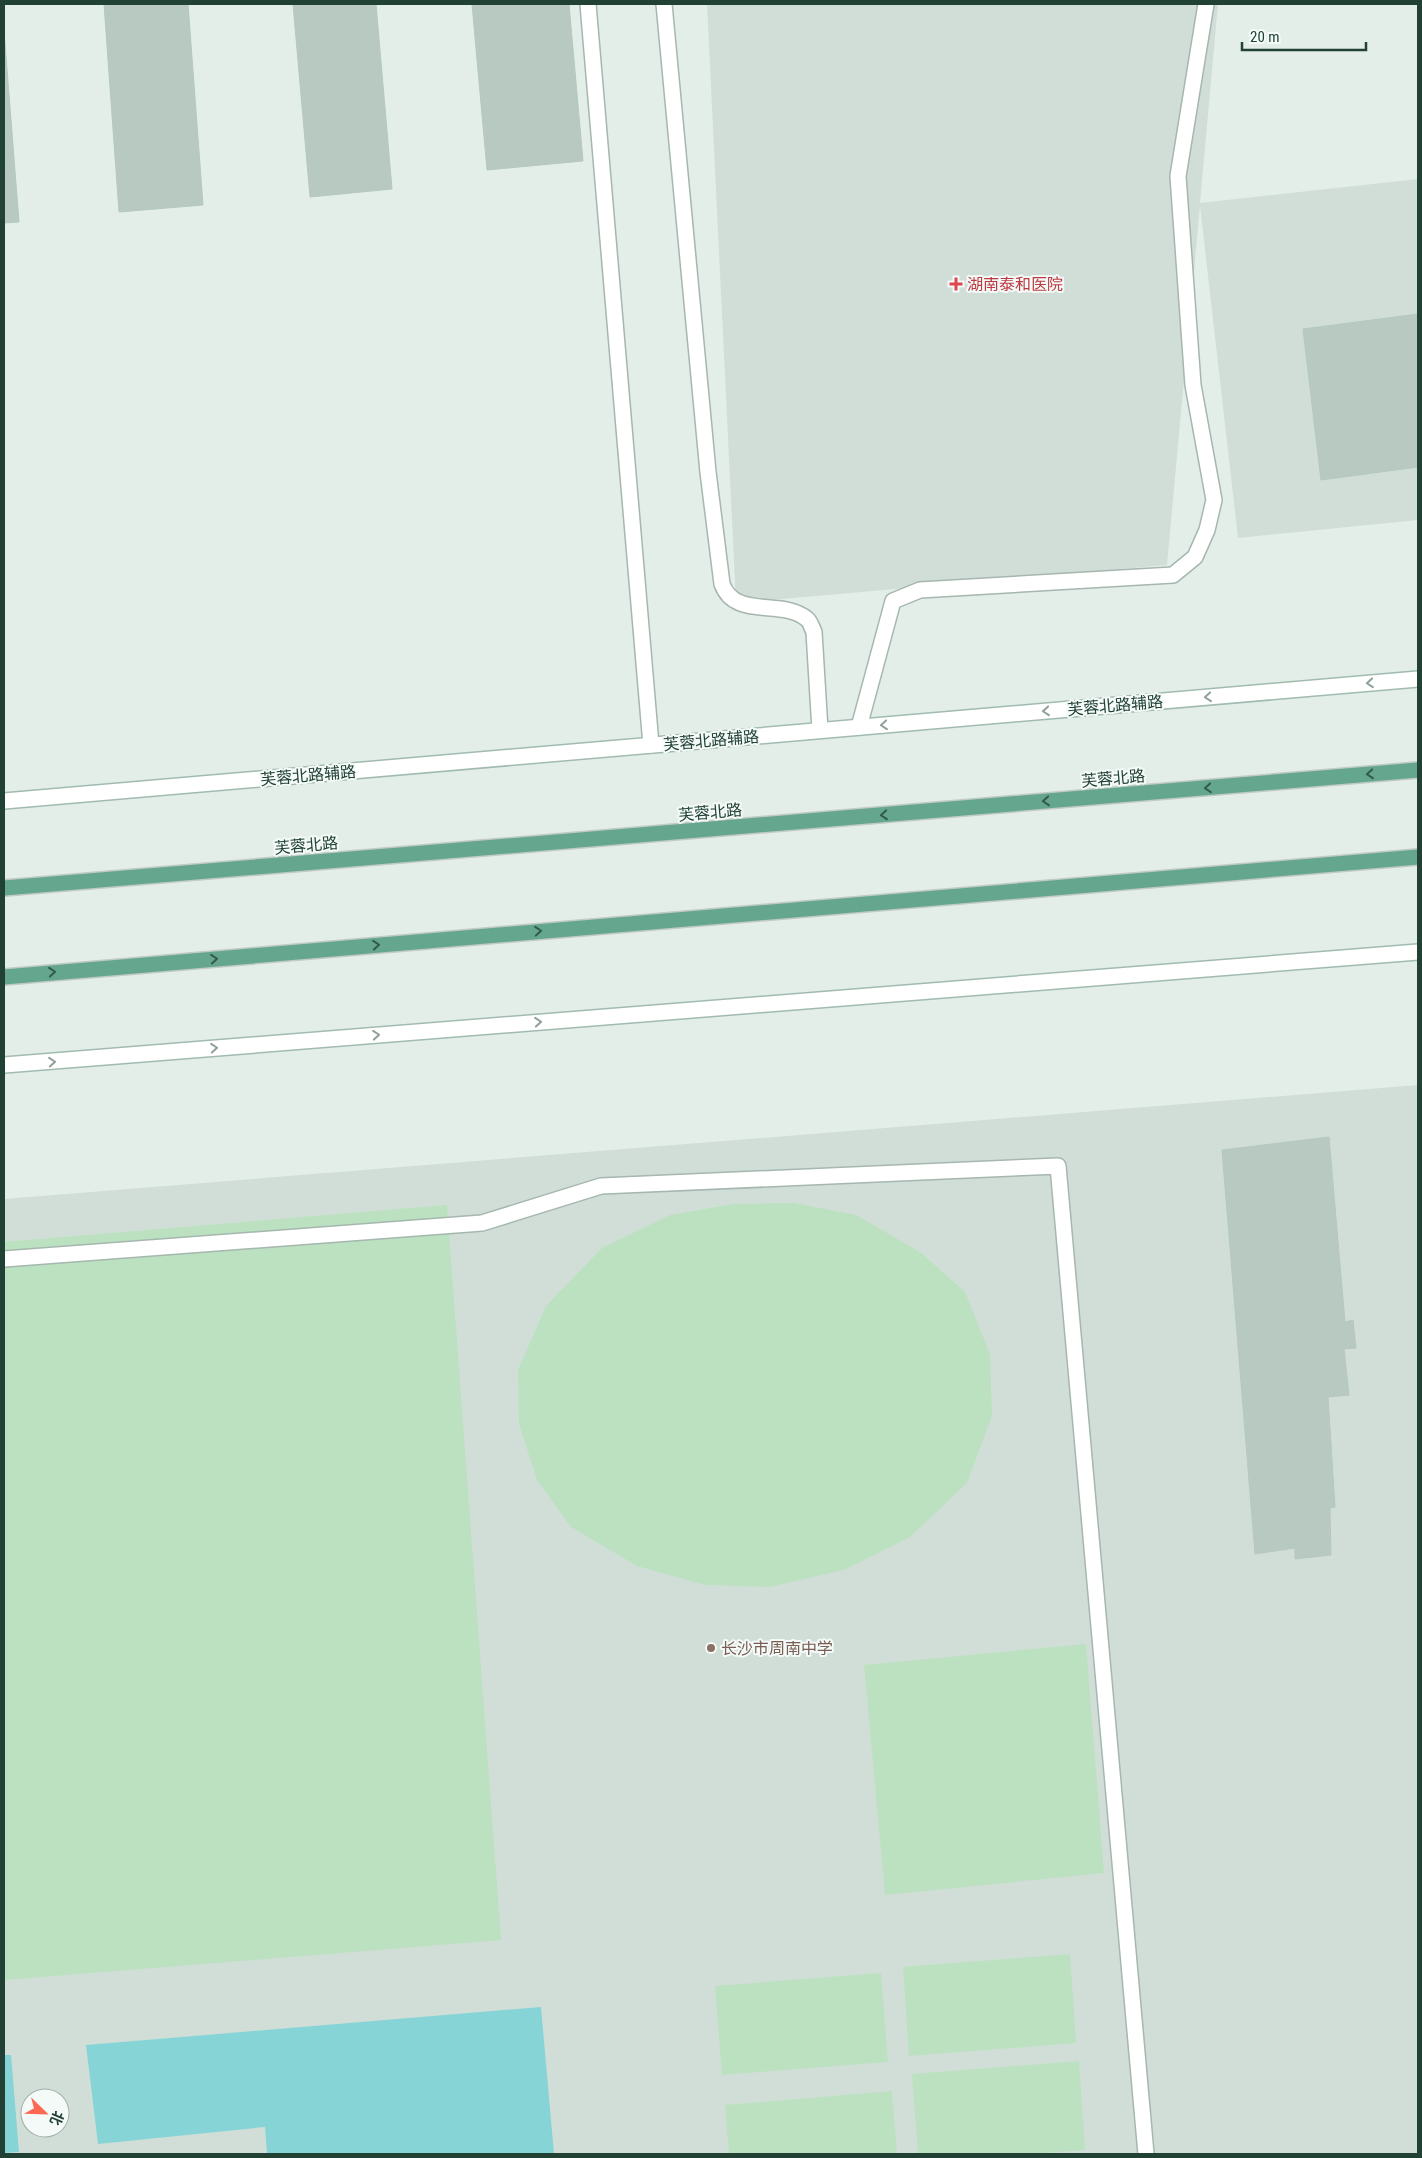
<svg xmlns="http://www.w3.org/2000/svg" width="1422" height="2158" font-family="'Roboto Condensed','Noto Sans SC',sans-serif">
  <rect width="100%" height="100%" fill="#e3eee8"/>
  <!-- built -->
  <g fill="#d1ded7" fill-rule="evenodd">
    <polygon points="707,4 1218,4 1200,203 1418,179 1418,520 1238,538 1200,206 1167,565 736,603"/>
    <path d="M 1418,1085 L 1418,2154 L 4,2154 L 4,1199 ZM 30,2098 L 60,2098 L 60,2128 L 30,2128 Z"/>
  </g>
  <!-- green -->
  <g fill="#bbe1c0">
    <polygon points="794,1203 856,1215 920,1252 965,1292 990,1354 992,1416 967,1483 910,1537 844,1570 769,1587 705,1585 637,1566 571,1527 537,1480 519,1424 518,1370 546,1306 602,1248 670,1215 734,1204"/>
    <polygon points="447,1205 501,1940 4,1980 4,1242"/>
    <polygon points="1086,1644 1104,1873 885,1895 864,1665"/>
    <polygon points="1070,1954 1076,2043 909,2056 903,1967"/>
    <polygon points="881,1973 888,2062 722,2075 715,1986"/>
    <polygon points="1079,2061 1085,2150 1028,2154 918,2154 912,2074"/>
    <polygon points="892,2091 897,2154 729,2154 725,2105"/>
  </g>
  <!-- water -->
  <g fill="#87d4d7">
    <polygon points="541,2007 554,2154 267,2154 265,2127 98,2144 86,2045"/>
    <polygon points="4,2055 11,2055 19,2152 4,2153"/>
  </g>
  <!-- building -->
  <g fill="#b8c9c1" stroke="#b5c9be">
    <polygon points="104,4 188,4 203,205 119,212"/>
    <polygon points="293,4 376,4 392,189 310,197"/>
    <polygon points="472,4 569,4 583,161 487,170"/>
    <polygon points="4,31 19,222 4,223"/>
    <polygon points="1418,314 1418,467 1321,480 1303,329"/>
    <polygon points="1329,1137 1345,1322 1353,1320 1356,1348 1344,1349 1349,1395 1328,1397 1335,1507 1330,1508 1331,1555 1295,1559 1295,1548 1255,1554 1222,1150"/>
  </g>
  <g fill="none" stroke-linecap="round" stroke-linejoin="round">
    <defs>
      <g id="service">
        <path d="M 664,4 L 708,472 L 722,584 C 735,620 782,598 807,619 C 810,621 812,628 814,632 L 820,730"/>
        <polyline points="859,727 893,601 920,590 1173,575 1195,557 1207,530 1214,500 1193,385 1178,176 1206,4"/>
        <polyline points="4,1259 482,1223 601,1186 1058,1166 1146,2154"/>
      </g>
      <polyline id="minor" points="588,4 651,745"/>
      <g id="secondary">
        <polyline points="4,801 1418,679"/>
        <polyline points="4,1065 1418,952"/>
      </g>
      <g id="primary">
        <polyline points="4,888 1418,770"/>
        <polyline points="4,977 1418,857"/>
      </g>
    </defs>
    <!-- service casing -->
    <use href="#service" stroke="#a5b7af" stroke-width="18"/>
    <!-- minor casing -->
    <use href="#minor" stroke="#a5b7af" stroke-width="18"/>
    <!-- secondary casing -->
    <use href="#secondary" stroke="#a1bbaf" stroke-width="18"/>
    <!-- primary casing -->
    <use href="#primary" stroke="#c1cac6" stroke-width="18"/>
    <!-- service -->
    <use href="#service" stroke="#fff" stroke-width="15"/>
    <!-- minor -->
    <use href="#minor" stroke="#fff" stroke-width="15"/>
    <!-- secondary -->
    <use href="#secondary" stroke="#fff" stroke-width="15"/>
    <!-- primary -->
    <use href="#primary" stroke="#64a78e" stroke-width="15"/>
  </g>
  <!-- one-way arrows -->
  <defs><path id="oneway-chevron" d="M-2-3.5L2.5 0L-2 3.5" fill="none" stroke-width="1.6" stroke-linecap="round" stroke-linejoin="round" transform="scale(1.25)"/></defs>
  <g stroke="#90a09a">
    <use href="#oneway-chevron" transform="translate(1370 683) rotate(175)"/>
    <use href="#oneway-chevron" transform="translate(1208 697) rotate(175)"/>
    <use href="#oneway-chevron" transform="translate(1046 711) rotate(175)"/>
    <use href="#oneway-chevron" transform="translate(884 725) rotate(175)"/>
    <use href="#oneway-chevron" transform="translate(538 1022) rotate(-5)"/>
    <use href="#oneway-chevron" transform="translate(376 1035) rotate(-5)"/>
    <use href="#oneway-chevron" transform="translate(214 1048) rotate(-5)"/>
    <use href="#oneway-chevron" transform="translate(52 1062) rotate(-5)"/>
  </g>
  <g stroke="#325a4b">
    <use href="#oneway-chevron" transform="translate(1370 774) rotate(175)"/>
    <use href="#oneway-chevron" transform="translate(1208 788) rotate(175)"/>
    <use href="#oneway-chevron" transform="translate(1046 801) rotate(175)"/>
    <use href="#oneway-chevron" transform="translate(884 815) rotate(175)"/>
    <use href="#oneway-chevron" transform="translate(538 931) rotate(-5)"/>
    <use href="#oneway-chevron" transform="translate(376 945) rotate(-5)"/>
    <use href="#oneway-chevron" transform="translate(214 959) rotate(-5)"/>
    <use href="#oneway-chevron" transform="translate(52 972) rotate(-5)"/>
  </g>
  <!-- markers -->
  <path fill="#e0444e" stroke="#f4faf7" stroke-width="2" d="M953.5 276.5h5v5h5v5h-5v5h-5v-5h-5v-5h5z"/>
  <circle fill="#8d6e63" stroke="#f4faf7" stroke-width="2" cx="711" cy="1648" r="5"/>
  <g text-anchor="middle" stroke-width="4" stroke-linejoin="round" paint-order="stroke">
    <!-- health labels -->
    <g font-size="16" fill="#be3a42" stroke="#f4faf7" text-anchor="start">
      <text x="967" y="290">湖南泰和医院</text>
    </g>
    <!-- street labels -->
    <g font-size="16" fill="#214135" stroke="#f4faf7">
      <text transform="translate(1115 705) rotate(-5)" y="6">芙蓉北路辅路</text>
      <text transform="translate(711 740) rotate(-5)" y="6">芙蓉北路辅路</text>
      <text transform="translate(308 775) rotate(-5)" y="6">芙蓉北路辅路</text>
      <text transform="translate(1113 778) rotate(-5)" y="6">芙蓉北路</text>
      <text transform="translate(710 812) rotate(-5)" y="6">芙蓉北路</text>
      <text transform="translate(306 845) rotate(-5)" y="6">芙蓉北路</text>
    </g>
    <!-- education labels -->
    <g font-size="16" fill="#785e54" stroke="#f4faf7" text-anchor="start">
      <text x="721" y="1654">长沙市周南中学</text>
    </g>
  </g>
  <!-- border -->
  <rect width="1422" height="2158" fill="none" stroke="#214135" stroke-width="10"/>
  <!-- north arrow -->
  <g transform="translate(45 2113) rotate(113)"><circle r="24" fill="#f4faf7" stroke="#a0b0a9"/>
  <path d="M0-4L9 19L0 12L-9 19Z" fill="#fd6853"/>
  <text y="-8" font-size="14" font-weight="bold" text-anchor="middle" fill="#214135">北</text>
  </g>
  <!-- scale -->
  <path d="M1242 42v8h124v-8" fill="none" stroke="#214135" stroke-width="2.5"/>
  <text x="1250" y="42" font-size="15" fill="#214135" stroke="#f4faf7" stroke-width="4" paint-order="stroke">20 m</text>
</svg>
